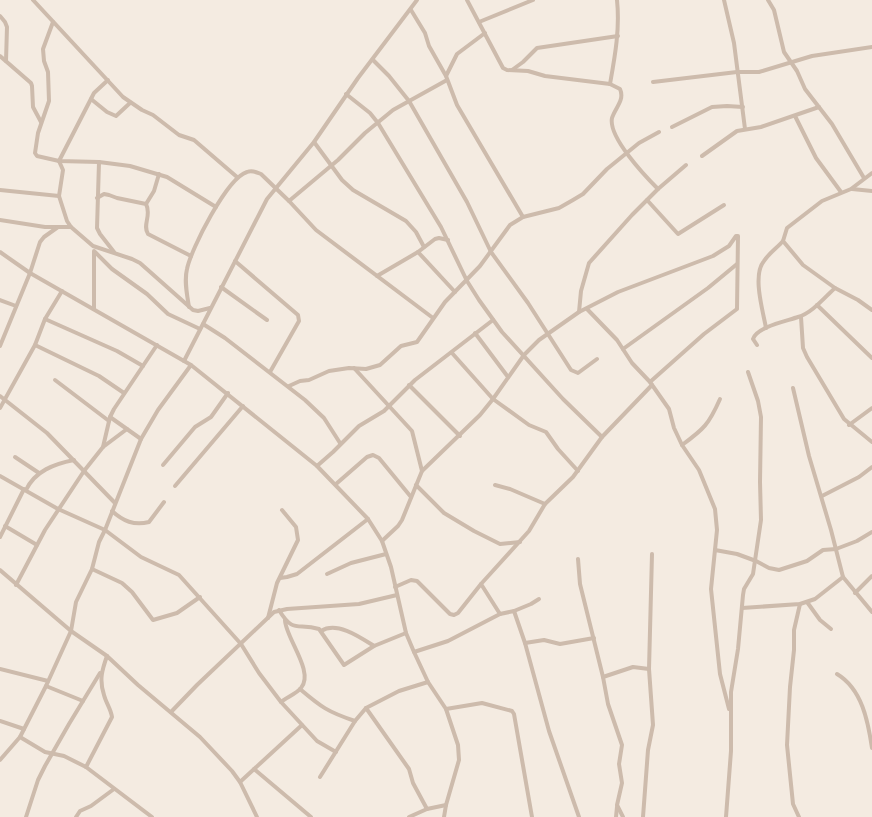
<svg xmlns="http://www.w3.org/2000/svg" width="872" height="817" font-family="'Nunito Sans',sans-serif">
  <rect width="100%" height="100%" fill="#f4ebe1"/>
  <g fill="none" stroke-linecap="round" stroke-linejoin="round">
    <!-- minor -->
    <g stroke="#cdbbac" stroke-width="4">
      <polyline points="33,0 123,97 142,110 153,115 179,135 194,140 237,177"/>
      <path d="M 467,0 L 503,68 L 507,70 L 528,71 L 545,76 L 610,84 L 620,89 C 625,100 615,108 612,118 C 608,137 645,176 658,189"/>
      <polyline points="724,0 734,43 745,129"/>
      <polyline points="768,0 774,10 784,52 797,71 805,89 832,124 864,178"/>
      <polyline points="411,10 425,33 429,46 446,76 457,105 523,217"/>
      <polyline points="0,16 5,22 7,27 6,61"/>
      <polyline points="53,22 43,49 44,61 48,72 49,101 38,133 35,153 37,156 59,161 99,162 130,166 167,177 216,207"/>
      <polyline points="479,22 533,0"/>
      <polyline points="0,56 31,83 32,86 33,107 41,122"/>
      <polyline points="373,60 389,76 409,101 467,202 491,252 528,303 571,370 578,373 597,359"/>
      <polyline points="512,70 523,62 537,48 618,36"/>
      <polyline points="446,76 457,54 485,33"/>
      <polyline points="653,82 737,72 759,72 812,56 872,47"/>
      <path d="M 610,84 C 615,56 620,29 617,0"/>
      <polyline points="346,94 370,113 378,123 441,227 467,281 479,300 502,332 563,399 602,437"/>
      <polyline points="91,99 107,112 116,116 130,103"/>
      <polyline points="795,116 816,158 841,192"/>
      <polyline points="672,127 712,107 727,106 743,107"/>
      <polyline points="314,142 342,180 353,190 406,221 416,232 424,247"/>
      <polyline points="702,156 737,131 761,127 819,107"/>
      <polyline points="59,161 63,170 59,196 67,221 71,227 93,246 132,259 140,263 193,310 198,311 210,308"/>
      <polyline points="59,161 94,93 108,80"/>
      <polyline points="99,162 97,228 100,234 114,252"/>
      <polyline points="872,173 851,189 822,201 787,228 783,241 803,265 835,288 858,300 872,310"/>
      <polyline points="852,189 872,191"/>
      <polyline points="0,190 59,196"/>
      <path d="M 97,198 L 104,194 L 109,195 L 117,198 L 146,204 C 152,215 142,225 148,234 L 191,256"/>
      <polyline points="647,200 678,234 724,205"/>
      <polyline points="289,201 316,230 433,318"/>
      <polyline points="146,204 154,191 159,174"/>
      <polyline points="0,220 45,227 71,227"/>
      <polyline points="0,252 30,273 191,365 317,466 368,519 382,541 391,567 406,633 414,652 428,682 446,709 458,745 459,760 446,805 444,817"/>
      <polyline points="95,252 112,269 147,294 168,314 200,329"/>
      <polyline points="418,252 455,292"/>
      <polyline points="235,261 298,315 299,321 270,372"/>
      <polyline points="377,276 418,252 435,239 439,238 448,240"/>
      <polyline points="221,287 267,320"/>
      <polyline points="0,300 16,306"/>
      <polyline points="817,305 872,358"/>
      <path d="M 189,307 C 187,295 184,281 187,269 C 191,249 227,178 247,172 C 252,170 256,172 261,174 L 289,201 L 338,160 L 365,133 L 393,110 L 447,80"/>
      <polyline points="94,309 94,251"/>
      <polyline points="587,309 617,340 632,363 650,382 669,409 674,428 682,445 699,470 715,509 717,530 711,589 720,674 729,709"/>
      <polyline points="579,312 581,291 589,263 632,215 658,189 686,165"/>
      <polyline points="801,317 803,348 807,357 844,419 872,442"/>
      <polyline points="45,319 117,351 143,366"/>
      <polyline points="203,324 225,338 305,400 324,418 340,443"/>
      <path d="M 766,328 C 763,311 752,275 764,261 C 769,253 777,248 783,241"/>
      <polyline points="475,333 508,377"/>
      <polyline points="35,345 99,376 124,393"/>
      <path d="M 757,345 L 753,339 C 756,327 787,321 798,317 C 812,313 824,298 835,288"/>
      <polyline points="0,346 30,273 40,242 44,237 58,227"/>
      <polyline points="623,349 708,288 737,264"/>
      <polyline points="452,353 493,399 529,425 546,432 558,449 578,471"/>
      <polyline points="184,361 267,199 314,142 358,78 417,0"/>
      <polyline points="354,368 412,431 422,471"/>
      <polyline points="55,380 109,421"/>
      <polyline points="409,385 460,436"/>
      <polyline points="289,386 300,381 309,380 329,371 349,368 366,369 380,365 401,346 417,342 445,302 480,266 510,225 523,217 559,208 573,200 583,194 607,169 639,143 659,132"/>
      <polyline points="793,388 809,456 831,530 843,577 872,612"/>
      <polyline points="0,396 47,433 115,503"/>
      <polyline points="0,408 35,345 45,319 62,291"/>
      <polyline points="110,417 141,439"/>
      <polyline points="849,425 872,408"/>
      <path d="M 682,445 C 704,429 709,424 720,399"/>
      <polyline points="103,447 110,417 114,409 157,345"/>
      <polyline points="15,457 39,473"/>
      <polyline points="163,465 195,427 211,417 228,393"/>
      <polyline points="317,466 333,452 359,426 384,411 415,380 493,320"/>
      <polyline points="0,476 58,509 105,530 141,557 179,575 241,644 259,673 281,702 317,741 336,752"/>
      <polyline points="336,484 367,457 373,455 379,458 411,497"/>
      <polyline points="416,485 444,513 474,531 500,544 520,542"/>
      <polyline points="495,485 510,489 545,504"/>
      <polyline points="175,486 243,406"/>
      <path d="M 26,490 C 35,471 54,464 74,460"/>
      <polyline points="822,496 859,477 872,467"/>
      <path d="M 112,511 C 123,521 134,526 149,522 L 164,502"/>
      <polyline points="5,526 37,545"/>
      <polyline points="0,537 24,489"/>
      <polyline points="382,541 398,526 402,520 422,471 480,415 493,399 524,355 539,340 579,312 618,292 713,256 729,246 736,236 738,236 737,309 704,334 650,382"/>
      <polyline points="715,550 737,554 756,561 769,568 779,570 807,561 823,550 836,549 857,541 872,532"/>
      <polyline points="578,559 580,584 603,677 608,704 622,745 619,764 622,783 617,805 623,817"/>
      <polyline points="92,569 122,583 132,592 153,620 177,613 200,597"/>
      <polyline points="0,570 71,631 107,656 138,685 200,737 232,771 240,782 257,817"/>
      <polyline points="327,574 351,563 386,554"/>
      <polyline points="280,578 287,577 297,574 368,519"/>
      <polyline points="16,585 45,530 84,471 103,447 127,429"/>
      <polyline points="395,587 411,580 417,581 450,614 454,615 458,613 481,584"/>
      <polyline points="855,593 872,576"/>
      <polyline points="807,602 820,620 831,629"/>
      <polyline points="742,608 800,604 815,599 843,577"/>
      <path d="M 279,610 C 294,635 298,622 319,629 L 344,665 L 374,646 L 406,633"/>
      <polyline points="514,611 531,604 539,599"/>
      <polyline points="500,614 481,584 529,531 545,504 573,477 602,437 652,385"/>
      <polyline points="268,618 277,583 298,540 296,527 282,510"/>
      <path d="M 321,631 C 337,621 360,637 374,646"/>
      <polyline points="525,643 549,731 579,817"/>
      <polyline points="414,652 448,641 500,614 514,611 525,643 544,640 560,644 594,638"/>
      <polyline points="0,669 48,681"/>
      <path d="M 837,674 C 862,689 868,721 872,748"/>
      <polyline points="603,677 633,667 649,669"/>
      <polyline points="46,686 83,701"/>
      <path d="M 300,689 C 321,707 328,712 355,721"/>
      <path d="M 281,702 C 287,697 296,694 301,688 C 315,672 285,637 285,620"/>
      <polyline points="366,708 409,769 413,783 427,809"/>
      <polyline points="446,709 482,703 512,711 514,714 532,817"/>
      <polyline points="171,712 197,685 274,612 287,609 359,604 397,595"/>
      <polyline points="0,721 24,729"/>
      <polyline points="20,737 45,752 64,756 86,767 152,817"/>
      <polyline points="0,760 20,737 46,686 71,631 76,602 92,569 99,542 105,530 141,439 158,410 191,365"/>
      <path d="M 86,767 L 112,717 C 111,709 106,703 104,695 C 99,680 102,670 107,656"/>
      <polyline points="254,769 311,817"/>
      <polyline points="320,777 355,721 366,708 399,691 428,682"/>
      <polyline points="240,782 302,725"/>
      <polyline points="26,817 38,780 45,766 69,724 100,673"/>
      <polyline points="76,817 80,811 91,806 114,789"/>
      <polyline points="409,817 427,809 446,805"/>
      <polyline points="616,817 617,807"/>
      <polyline points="643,817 648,750 653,725 649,669 652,554"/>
      <polyline points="726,817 731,751 731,692 738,649 743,595 744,589 753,574 761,520 760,482 761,417 758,401 748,372"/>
      <polyline points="799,817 793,804 787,745 790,687 794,650 794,630 800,604"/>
    </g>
  </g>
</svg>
